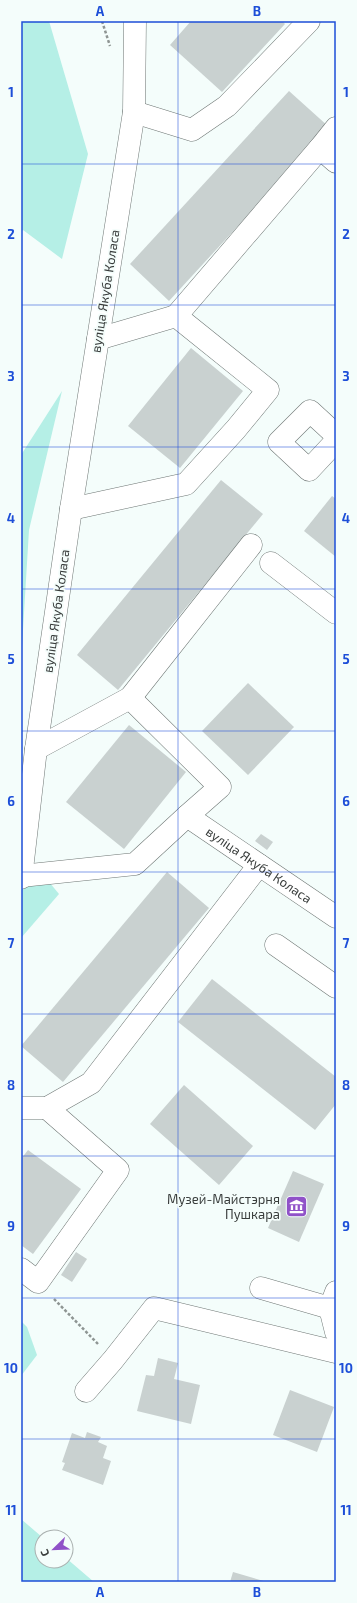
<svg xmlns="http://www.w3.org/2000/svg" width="357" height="1603" font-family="'Exo 2',sans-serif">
  <rect width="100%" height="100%" fill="#f4fdfb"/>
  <!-- green -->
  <g fill="#b5efe6">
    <polygon points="21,21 49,21 88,154 62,259 23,230 21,232"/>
    <polygon points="62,391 29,530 21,663 21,455"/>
    <polygon points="21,848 59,894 21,938"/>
    <polygon points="21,1321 27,1327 37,1355 21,1376"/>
    <polygon points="21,1519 42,1537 42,1561 66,1561 66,1558 94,1582 21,1582"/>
  </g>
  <!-- building -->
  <g fill="#c9d1d0">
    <polygon points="191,21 282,21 285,24 222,92 170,45"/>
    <polygon points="289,91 329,127 169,301 130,264"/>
    <polygon points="191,348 243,391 180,468 128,426"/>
    <polygon points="221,480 263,514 118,690 77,655"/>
    <polygon points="332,496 336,499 336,557 304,531"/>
    <polygon points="248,683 294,727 248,775 202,731"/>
    <polygon points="129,725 186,772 124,849 66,802"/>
    <polygon points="261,834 273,842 267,850 255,841"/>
    <polygon points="167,872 209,908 63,1082 21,1046"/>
    <polygon points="212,979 336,1077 336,1104 315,1130 178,1022"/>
    <polygon points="184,1085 253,1146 219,1185 150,1124"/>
    <polygon points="28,1150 81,1189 33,1254 21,1245 21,1159"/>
    <polygon points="293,1171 324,1184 299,1242 268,1228"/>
    <polygon points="76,1252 87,1259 72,1282 61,1275"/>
    <polygon points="158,1358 178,1363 174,1379 200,1385 191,1424 137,1411 146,1375 154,1376"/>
    <polygon points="290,1390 334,1407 317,1452 273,1435"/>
    <polygon points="87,1432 101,1437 98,1442 107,1446 103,1458 111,1461 103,1485 62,1470 65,1463 62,1462 72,1433 85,1438"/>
    <polygon points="233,1572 267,1582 230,1582"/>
  </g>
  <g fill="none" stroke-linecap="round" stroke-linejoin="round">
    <defs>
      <g id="minor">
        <path id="s1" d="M 135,21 L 134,112 L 71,509 L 36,749 L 130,698 L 220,787 L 187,816 L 336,917"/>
        <polyline points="134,112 192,130 227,106 309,21"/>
        <polyline points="320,148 336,128"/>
        <polyline points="176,316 320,148 336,162"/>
        <polyline points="336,435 310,411 279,442 309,470 336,441"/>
        <polyline points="71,509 186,484 236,429 268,390 176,316 98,339"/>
        <polyline points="271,563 336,613"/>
        <polyline points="130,698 251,545"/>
        <polyline points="21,876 135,864 187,816"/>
        <polyline points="21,878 36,749"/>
        <polyline points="276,945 336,987"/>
        <polyline points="21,1108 47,1108 91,1083 259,865"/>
        <polyline points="21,1269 38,1282 118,1170 47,1108"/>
        <polyline points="261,1288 330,1308"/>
        <polyline points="336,1292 330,1308 336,1332"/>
        <polyline points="86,1391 113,1360 154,1308 336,1352"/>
      </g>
    </defs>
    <!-- minor casing -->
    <use href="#minor" stroke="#6f7775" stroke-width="23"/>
    <!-- path -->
    <g stroke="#8e9593" stroke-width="2.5" stroke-dasharray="3 2" stroke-linecap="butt">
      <polyline points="102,21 110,46"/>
      <polyline points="54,1299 98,1344"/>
    </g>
    <!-- minor -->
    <use href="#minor" stroke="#fff" stroke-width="22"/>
  </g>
  <!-- grid -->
  <path fill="none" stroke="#1d4ed8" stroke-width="1" stroke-opacity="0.55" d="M 178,21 L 178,1582M 21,164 L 336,164M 21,305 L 336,305M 21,447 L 336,447M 21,589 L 336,589M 21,731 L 336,731M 21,872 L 336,872M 21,1014 L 336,1014M 21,1156 L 336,1156M 21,1298 L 336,1298M 21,1439 L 336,1439"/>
  <!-- icons -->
  <defs>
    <symbol id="museum-square" viewBox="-11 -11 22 22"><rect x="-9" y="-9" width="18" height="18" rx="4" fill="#9052c8" stroke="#f4fdfb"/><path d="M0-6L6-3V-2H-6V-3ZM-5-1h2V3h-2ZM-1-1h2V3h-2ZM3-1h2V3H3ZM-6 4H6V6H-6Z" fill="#fff"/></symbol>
  </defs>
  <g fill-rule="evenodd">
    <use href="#museum-square" x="284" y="1194" width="25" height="25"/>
  </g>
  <g text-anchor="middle" stroke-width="3.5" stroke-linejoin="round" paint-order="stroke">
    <!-- street labels -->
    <g font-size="13" fill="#393d3c" stroke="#f4fdfb">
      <text transform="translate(105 291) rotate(-81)" y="5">вуліца Якуба Коласа</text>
      <text transform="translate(56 611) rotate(-82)" y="5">вуліца Якуба Коласа</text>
      <text dy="5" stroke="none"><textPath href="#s1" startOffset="1100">вуліца Якуба Коласа</textPath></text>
    </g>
    <!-- poi labels -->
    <g font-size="13" fill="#393d3c" stroke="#f4fdfb" text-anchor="end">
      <text x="280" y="1204">Музей-Майстэрня<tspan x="280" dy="15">Пушкара</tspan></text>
    </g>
  </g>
  <!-- border -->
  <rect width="357" height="1603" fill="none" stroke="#f4fdfb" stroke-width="44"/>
  <!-- north arrow -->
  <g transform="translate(54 1549) rotate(247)"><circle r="19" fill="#f4fdfb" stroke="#a9b0af"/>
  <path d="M0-3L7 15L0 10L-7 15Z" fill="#9052c8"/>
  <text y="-6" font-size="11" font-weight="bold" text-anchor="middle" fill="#393d3c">С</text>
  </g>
  <rect x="22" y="22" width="313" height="1559" fill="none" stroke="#1d4ed8" stroke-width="1.5"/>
  <g font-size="13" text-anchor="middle" font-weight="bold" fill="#1d4ed8">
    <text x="100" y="16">A</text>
    <text x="257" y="16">B</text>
    <text x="11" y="97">1</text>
    <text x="346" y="97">1</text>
    <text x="11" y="239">2</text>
    <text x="346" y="239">2</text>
    <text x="11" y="381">3</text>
    <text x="346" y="381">3</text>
    <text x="11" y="523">4</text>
    <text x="346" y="523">4</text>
    <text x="11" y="664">5</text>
    <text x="346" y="664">5</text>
    <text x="11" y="806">6</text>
    <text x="346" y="806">6</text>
    <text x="11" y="948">7</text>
    <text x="346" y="948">7</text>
    <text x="11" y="1090">8</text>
    <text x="346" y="1090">8</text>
    <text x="11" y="1231">9</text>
    <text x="346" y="1231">9</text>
    <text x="11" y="1373">10</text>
    <text x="346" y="1373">10</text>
    <text x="11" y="1515">11</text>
    <text x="346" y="1515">11</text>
    <text x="100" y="1597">A</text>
    <text x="257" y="1597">B</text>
  </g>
</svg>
